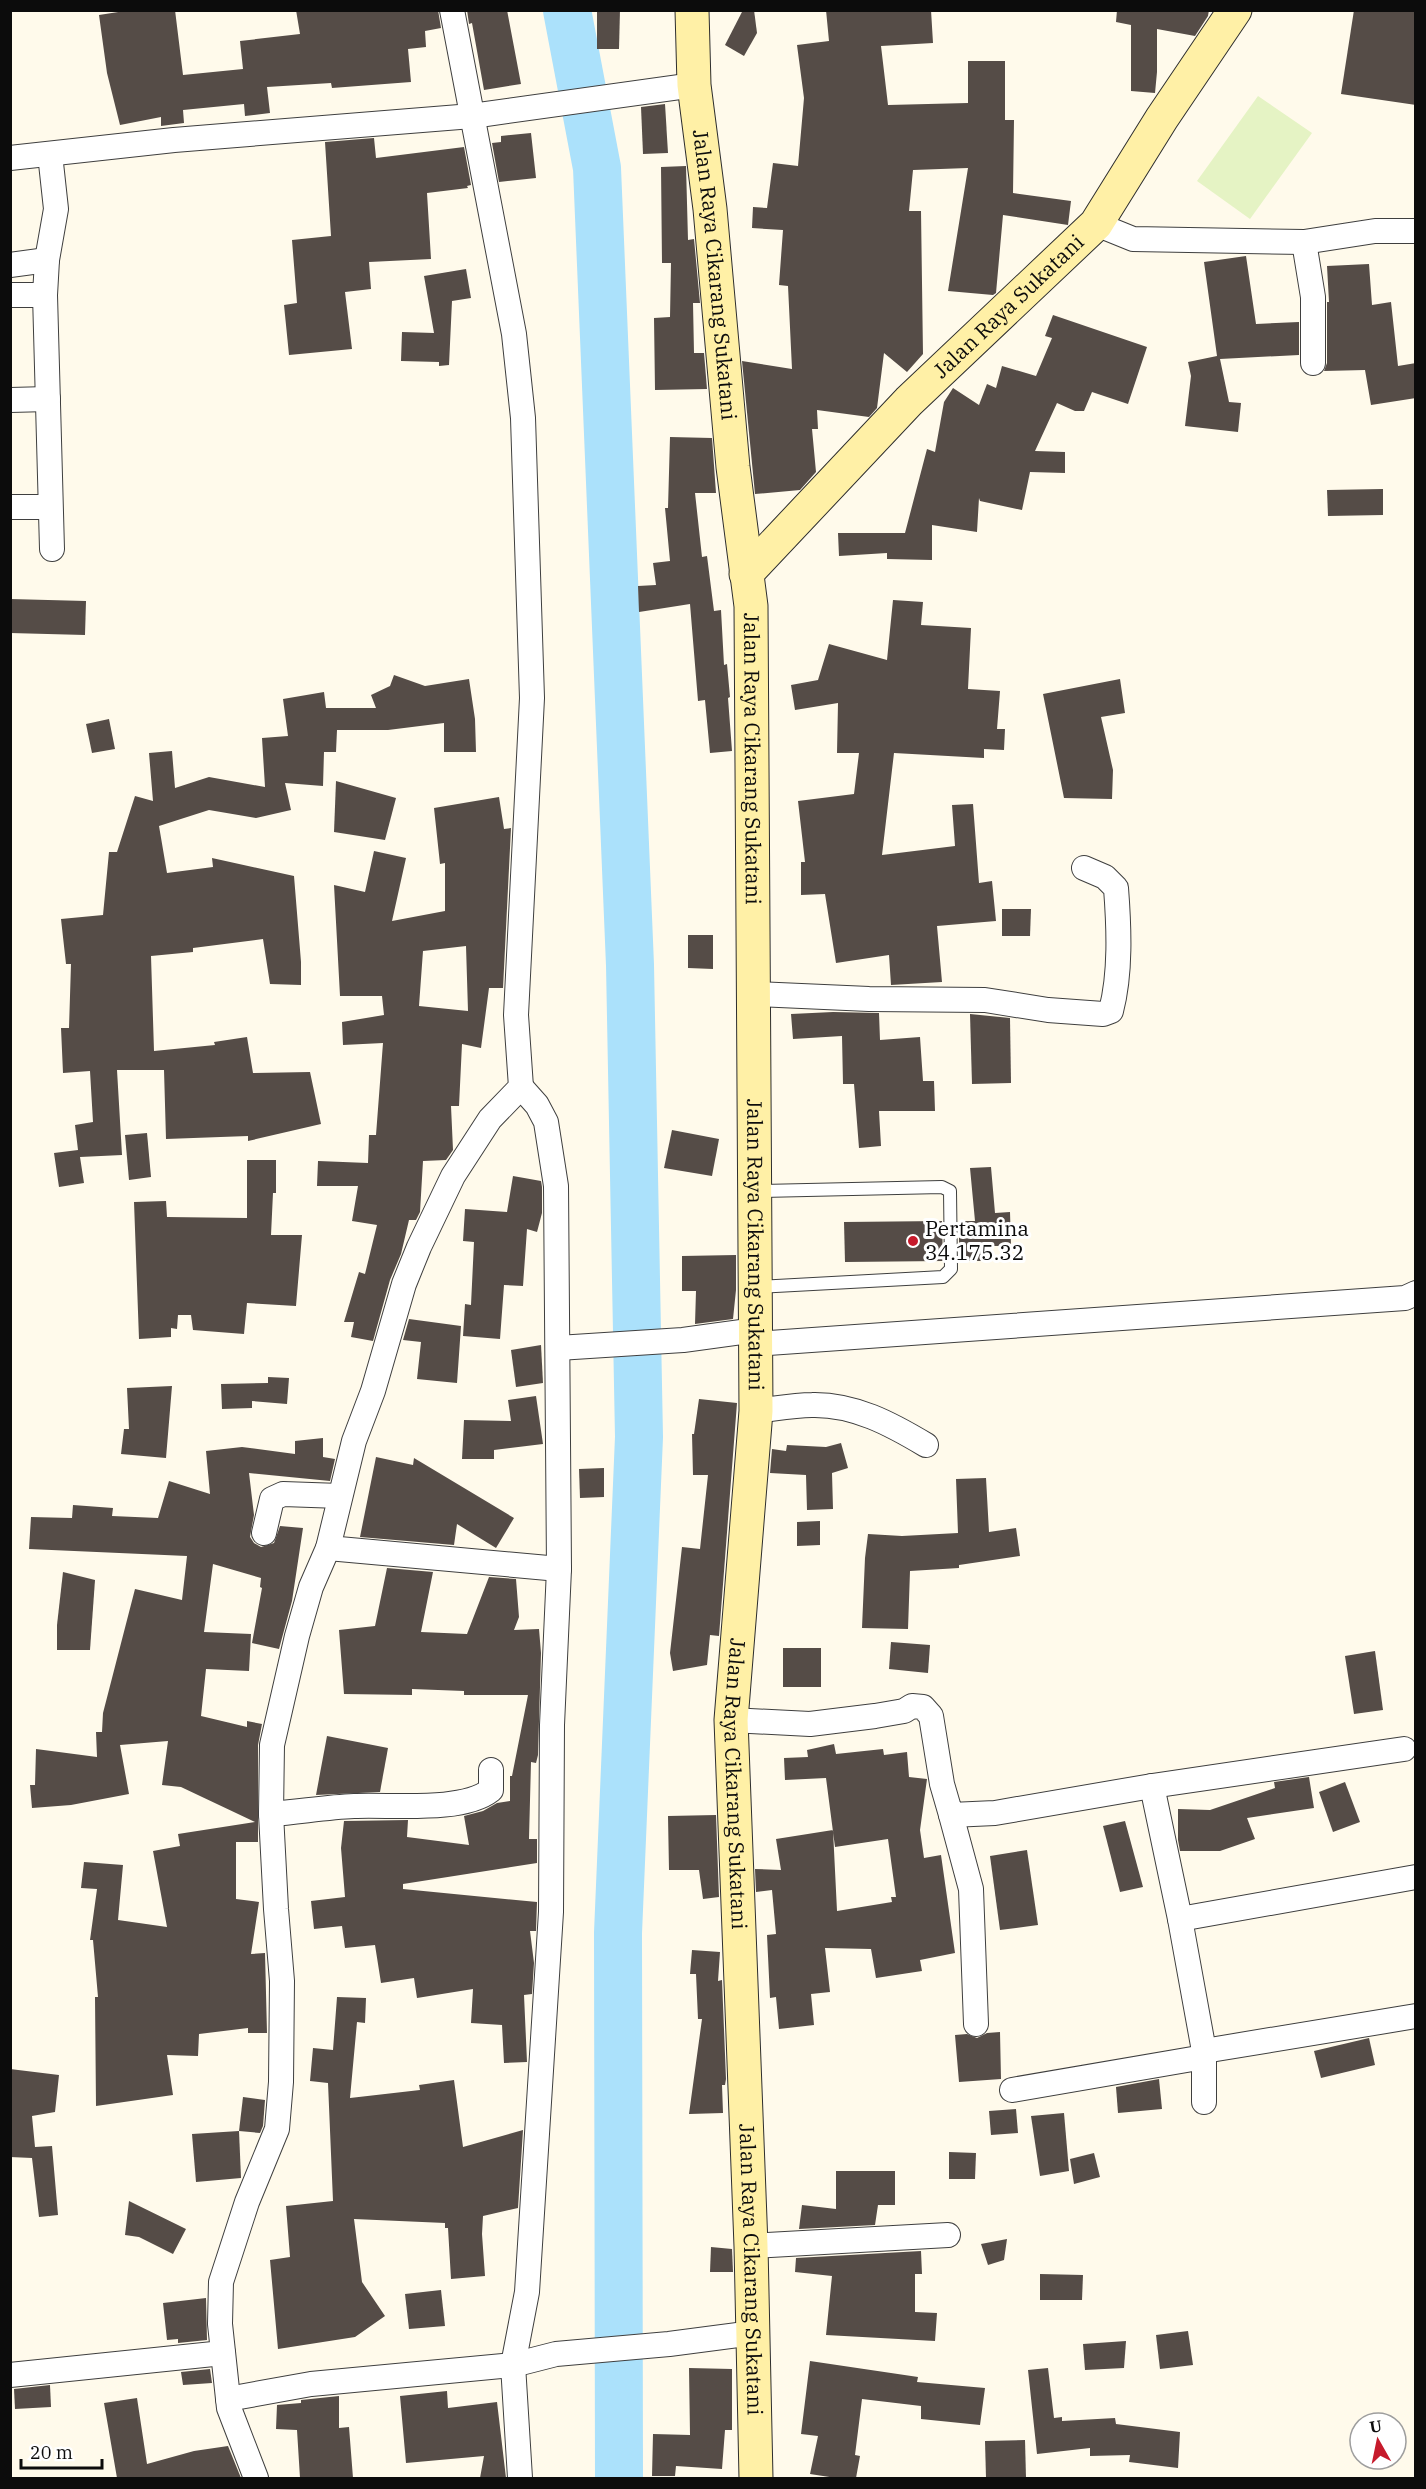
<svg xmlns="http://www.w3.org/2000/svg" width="1426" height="2489" font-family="'IBM Plex Serif',serif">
  <rect width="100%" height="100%" fill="#fffaeb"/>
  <!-- pitch -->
  <polygon fill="#e5f3c4" points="1258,96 1312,133 1250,219 1197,181"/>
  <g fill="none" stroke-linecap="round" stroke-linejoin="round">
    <!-- river -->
    <polyline stroke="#abe1fb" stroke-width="48" points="567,10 597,168 630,965 639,1437 618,1933 619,2478"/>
  </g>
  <!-- building -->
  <g fill="#554c47" fill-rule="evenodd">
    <polygon points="131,10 175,10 183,75 243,69 240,41 300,34 296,10 438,10 441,28 425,31 426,47 408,49 411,82 332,88 331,83 267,87 270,113 245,116 244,104 183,110 184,123 161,126 161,117 120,125 107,73 99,15"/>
    <polygon points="467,10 507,10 521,84 484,90 472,23 469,24"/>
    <polygon points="597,10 620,10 619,49 597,49"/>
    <polygon points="743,10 754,10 757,33 744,56 725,45"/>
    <polygon points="826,10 931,10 933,43 881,46 888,105 968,103 968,61 1005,61 1005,120 1014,120 1013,193 1071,201 1068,225 1003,215 996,293 993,295 948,291 968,168 913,170 909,211 921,211 923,354 907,372 884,353 877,408 869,417 817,410 818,429 812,429 816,472 800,490 755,494 742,361 792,369 788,286 779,285 783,230 752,228 753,207 767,208 773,163 798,166 804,98 797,45 829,41"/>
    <polygon points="1117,10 1209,10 1208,16 1195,36 1157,29 1157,72 1155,93 1131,91 1131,25 1116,22"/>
    <polygon points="1354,10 1416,10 1416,105 1341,94"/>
    <polygon points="665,104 668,153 643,154 641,107"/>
    <polygon points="531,133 536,178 499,182 492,143 501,142 501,136"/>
    <polygon points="374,138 376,158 464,147 471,185 467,186 468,188 427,193 431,259 369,262 371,289 345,292 352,349 289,355 284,305 297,303 292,240 331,236 325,142"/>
    <polygon points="686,166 688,240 694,239 700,303 693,303 694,353 704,353 707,389 655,390 654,318 670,317 671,263 662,263 661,167"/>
    <polygon points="1246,256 1256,324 1299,322 1299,355 1220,359 1229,402 1241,403 1238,432 1185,426 1191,376 1188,362 1217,356 1204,262"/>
    <polygon points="1369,264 1372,305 1391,302 1398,366 1416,363 1416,398 1371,405 1365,370 1324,371 1327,363 1327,302 1329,302 1327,266"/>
    <polygon points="466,269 471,298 452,301 449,365 439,366 439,362 401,361 402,332 434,333 424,276"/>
    <polygon points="1053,315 1147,347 1128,404 1092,392 1084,411 1075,411 1057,403 1035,451 1065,452 1065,473 1030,472 1022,510 980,501 979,498 977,532 932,525 932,560 887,559 887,553 839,556 838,533 905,533 927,449 935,452 944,402 953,388 979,405 987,384 996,388 1002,366 1036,376 1052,338 1045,336"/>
    <polygon points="670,437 712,438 716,493 695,493 702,557 707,556 714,611 721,610 724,665 727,664 730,697 728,698 732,751 710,753 705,700 698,701 690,604 639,612 638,586 656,585 653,563 670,561 665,508 668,508"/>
    <polygon points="1383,489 1383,515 1328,516 1327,490"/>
    <polygon points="10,599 86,601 85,635 10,633"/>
    <polygon points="893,600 923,602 921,625 971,628 968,689 1000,691 997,729 1005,729 1004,750 984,749 984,758 894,753 882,855 955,846 952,805 973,804 979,883 992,881 996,921 937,926 942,982 891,985 889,955 836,963 825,894 801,895 801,862 805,862 798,801 854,794 859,753 837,753 838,703 795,710 791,685 818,680 829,644 887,660"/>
    <polygon points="394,675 425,686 469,679 475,719 476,752 444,752 444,723 388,730 337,730 336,752 324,752 323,786 285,783 291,810 256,818 209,810 159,826 167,873 213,867 212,858 294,876 301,962 301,985 270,984 263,939 193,948 193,952 151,956 154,1051 215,1045 214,1042 247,1037 253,1073 310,1072 321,1124 248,1141 248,1136 166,1139 164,1070 117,1070 122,1155 80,1157 84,1183 59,1187 54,1153 78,1150 75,1125 93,1122 90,1071 63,1073 61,1028 69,1028 71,964 66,964 61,919 103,915 109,852 117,852 135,796 153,801 149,753 172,751 175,788 209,777 265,787 262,738 288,736 283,699 324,692 326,708 376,708 371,695 390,686"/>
    <polygon points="1120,679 1125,713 1101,717 1113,770 1112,799 1064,798 1043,694"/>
    <polygon points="109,719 115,749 92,753 86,724"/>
    <polygon points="336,781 396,798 385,840 334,832"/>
    <path d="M 499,797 L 504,829 L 511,828 L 503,988 L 489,988 L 481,1048 L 462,1044 L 459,1106 L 451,1106 L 453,1150 L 446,1160 L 423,1161 L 420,1212 L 416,1220 L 409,1220 L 401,1254 L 390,1280 L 373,1341 L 351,1337 L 354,1322 L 344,1322 L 359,1272 L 365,1274 L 377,1225 L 352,1221 L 358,1186 L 317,1186 L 318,1161 L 368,1163 L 369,1135 L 376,1135 L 383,1043 L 343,1045 L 342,1022 L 384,1015 L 382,996 L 340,996 L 334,885 L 365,892 L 374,851 L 406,858 L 392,921 L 445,911 L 445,863 L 440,864 L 434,808 ZM 466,946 L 468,1011 L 419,1006 L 423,951 Z"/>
    <polygon points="1002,909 1031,909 1030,936 1002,936"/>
    <polygon points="688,935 713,935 713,969 688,968"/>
    <polygon points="833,1012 879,1013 880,1040 920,1037 923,1081 934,1081 935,1111 879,1111 881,1146 859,1148 854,1084 843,1084 842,1036 793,1039 791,1014"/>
    <polygon points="970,1014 1010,1018 1011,1083 972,1084"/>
    <polygon points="672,1130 719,1139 712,1176 664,1168"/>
    <polygon points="147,1133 151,1177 129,1180 125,1135"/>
    <polygon points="247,1160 276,1160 276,1193 273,1193 271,1235 302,1235 296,1306 247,1303 244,1334 193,1330 191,1315 178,1315 177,1329 171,1328 171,1337 139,1339 134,1202 166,1201 167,1217 247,1218"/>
    <polygon points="991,1167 995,1213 1010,1212 1011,1246 981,1246 981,1261 959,1261 959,1221 975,1221 970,1168"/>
    <polygon points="513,1176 541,1181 542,1187 542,1213 537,1232 527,1229 523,1286 504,1285 500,1339 463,1336 465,1304 471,1305 474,1242 463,1241 465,1209 507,1212"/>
    <polygon points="942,1221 943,1261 845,1262 844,1222"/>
    <polygon points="736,1255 736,1290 733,1319 695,1324 696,1291 682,1291 682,1256"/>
    <polygon points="409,1319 461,1326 457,1383 417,1379 421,1342 403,1340"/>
    <polygon points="541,1345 543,1383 516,1387 511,1350"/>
    <polygon points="268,1377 289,1378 287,1404 252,1401 252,1408 222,1409 221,1384 268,1383"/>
    <polygon points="172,1386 166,1458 121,1454 124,1429 129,1429 127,1388"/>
    <polygon points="536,1396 543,1444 494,1450 494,1459 462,1459 464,1420 511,1421 508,1400"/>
    <polygon points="699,1399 737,1403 719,1636 710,1635 707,1665 673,1671 670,1653 682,1547 700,1549 708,1475 693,1475 692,1434 694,1434"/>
    <polygon points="323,1438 323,1457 335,1459 330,1481 249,1473 254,1515 250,1537 254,1543 261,1547 274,1543 280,1526 303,1528 292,1601 279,1649 252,1643 262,1588 260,1587 261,1578 213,1564 204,1632 251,1634 249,1671 206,1669 201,1716 247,1727 247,1721 262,1724 258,1745 258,1842 236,1842 236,1899 259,1902 251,1954 265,1953 267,2033 248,2033 248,2028 199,2034 198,2056 167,2055 173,2095 96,2106 95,1997 98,1997 93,1940 90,1940 97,1889 81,1888 84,1862 123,1865 118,1920 167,1927 153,1851 180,1846 178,1834 255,1822 181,1787 162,1785 168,1741 120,1745 129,1794 71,1805 32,1808 30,1785 35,1785 36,1749 97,1757 96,1732 102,1732 103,1713 135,1589 182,1600 187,1556 29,1549 31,1517 72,1518 73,1505 113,1508 112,1516 158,1518 169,1481 210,1494 206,1451 242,1447 295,1454 295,1441"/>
    <polygon points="841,1443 848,1468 832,1473 833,1509 807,1510 806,1475 770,1473 772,1449 786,1451 787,1445 826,1447"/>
    <polygon points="376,1457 413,1465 414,1458 514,1518 496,1548 457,1524 454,1545 360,1537"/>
    <polygon points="604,1468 604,1497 580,1498 579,1469"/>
    <polygon points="986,1478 989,1532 1016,1528 1020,1556 959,1565 959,1568 910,1571 908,1629 862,1628 865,1558 868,1534 902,1536 958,1533 956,1479"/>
    <polygon points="820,1521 820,1545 797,1546 797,1522"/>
    <polygon points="387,1568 433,1572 421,1632 467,1634 489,1577 516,1579 519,1617 514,1630 539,1629 541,1653 538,1755 536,1763 531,1762 529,1839 537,1839 537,1863 403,1884 403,1889 537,1902 536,1931 530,1931 534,1963 532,1994 524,1995 527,2062 504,2063 502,2025 471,2023 473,1989 417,1998 414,1978 381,1983 375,1945 345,1948 342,1926 314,1929 311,1901 345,1897 341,1848 344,1821 408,1820 407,1837 469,1845 464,1816 483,1811 497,1803 510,1801 510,1776 512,1776 528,1695 464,1695 464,1691 412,1689 412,1695 344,1694 339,1630 375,1626"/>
    <polygon points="63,1572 95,1580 90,1650 57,1650 57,1625"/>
    <polygon points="891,1642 930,1645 928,1673 889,1669"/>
    <rect x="783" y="1648" width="38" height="39"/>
    <polygon points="1375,1651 1383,1710 1354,1714 1345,1656"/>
    <polygon points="327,1736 388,1748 380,1792 316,1795"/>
    <polygon points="834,1744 836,1754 883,1749 884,1755 907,1752 909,1777 927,1779 920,1830 924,1858 941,1855 955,1953 920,1960 922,1971 876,1978 871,1949 825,1948 830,1992 811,1994 814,2025 779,2029 776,1997 770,1998 767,1935 776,1934 772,1890 756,1892 755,1869 781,1870 776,1839 833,1830 837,1911 892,1902 891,1897 896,1897 888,1839 835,1847 826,1778 785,1780 784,1758 808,1757 807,1750"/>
    <polygon points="1309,1777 1314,1808 1247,1818 1255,1839 1220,1851 1180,1851 1178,1840 1178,1809 1210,1810 1275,1788 1274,1782"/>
    <polygon points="1345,1782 1360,1822 1333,1832 1319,1792"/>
    <polygon points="716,1815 719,1897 703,1899 699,1870 669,1870 668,1816"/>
    <polygon points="1125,1821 1143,1887 1120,1892 1103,1826"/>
    <polygon points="1027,1850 1038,1925 1000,1930 990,1856"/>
    <polygon points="692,1950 720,1952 718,1981 722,1980 726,2079 725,2085 722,2085 723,2113 689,2114 702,2019 698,2019 696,1974 690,1974"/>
    <polygon points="337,1997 366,1998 365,2023 357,2022 350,2098 420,2090 419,2085 454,2080 463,2147 523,2130 518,2208 483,2216 482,2234 485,2276 451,2279 448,2228 445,2228 445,2223 354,2219 362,2282 385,2316 355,2337 278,2349 270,2260 290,2257 286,2206 333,2201 328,2083 310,2081 313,2048 333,2050"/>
    <polygon points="1000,2032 1001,2079 959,2082 955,2035 967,2034 977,2038 987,2033"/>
    <polygon points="1369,2038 1375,2065 1321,2078 1314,2051"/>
    <polygon points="10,2069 59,2075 55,2112 32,2116 35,2147 52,2146 58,2215 39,2217 32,2158 10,2157"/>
    <polygon points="1159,2079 1162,2109 1118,2113 1116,2087"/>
    <polygon points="243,2097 265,2100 263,2126 260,2133 239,2131"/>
    <polygon points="1016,2109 1018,2133 991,2135 989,2111"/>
    <polygon points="1064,2113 1069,2171 1040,2176 1031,2116"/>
    <polygon points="239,2131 241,2178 196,2182 192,2134"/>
    <polygon points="949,2152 976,2153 975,2179 949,2179"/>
    <polygon points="1094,2153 1100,2177 1074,2184 1070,2159"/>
    <polygon points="836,2171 895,2171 895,2205 878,2205 875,2225 799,2229 802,2205 836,2209"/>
    <polygon points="129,2201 186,2229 173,2254 139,2237 125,2235"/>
    <polygon points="1007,2239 1004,2260 988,2265 981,2244"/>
    <polygon points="711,2247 732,2249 733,2272 710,2272"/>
    <polygon points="921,2251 922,2274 915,2274 915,2312 937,2313 935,2341 826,2335 832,2276 795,2272 796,2258"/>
    <polygon points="1040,2274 1083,2275 1082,2300 1040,2300"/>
    <polygon points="441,2290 445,2326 409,2329 405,2294"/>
    <polygon points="206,2298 207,2340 178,2343 178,2339 167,2340 163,2303"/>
    <polygon points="1188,2331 1193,2365 1160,2369 1156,2335"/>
    <polygon points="1126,2341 1124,2368 1085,2370 1083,2344"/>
    <polygon points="810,2361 918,2377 917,2382 985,2388 980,2425 921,2419 921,2406 862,2399 855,2455 860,2456 856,2478 836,2478 810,2474 818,2436 801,2434"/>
    <polygon points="689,2368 732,2369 732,2430 725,2430 722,2469 676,2466 675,2476 652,2476 653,2434 690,2435"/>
    <polygon points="1048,2368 1054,2418 1062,2417 1062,2421 1115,2418 1116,2424 1180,2432 1178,2468 1129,2462 1130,2455 1090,2456 1090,2448 1037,2454 1028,2370"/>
    <polygon points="210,2369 212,2383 183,2385 181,2372"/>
    <polygon points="50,2385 51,2407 15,2409 14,2389"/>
    <polygon points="447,2391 448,2408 497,2402 506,2478 480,2478 484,2456 406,2463 400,2396"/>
    <polygon points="339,2396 339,2428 349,2427 353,2478 300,2478 297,2430 276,2429 277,2405 301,2403 301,2400"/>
    <polygon points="137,2398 147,2464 194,2451 228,2446 241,2478 117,2478 104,2403"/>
    <polygon points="1025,2440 1026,2478 986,2478 985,2441"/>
  </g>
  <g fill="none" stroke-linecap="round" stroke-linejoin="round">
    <defs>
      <polyline id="lane" points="756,1287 943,1277 951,1269 950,1191 942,1187 757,1191"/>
      <g id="street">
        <polyline points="50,154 56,209 47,260 45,295 52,549"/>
        <polyline points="10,158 174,140 472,116 694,85"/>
        <polyline points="1096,224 1133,239 1304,242 1375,231 1416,231"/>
        <polyline points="1304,242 1313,297 1313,363"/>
        <polyline points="10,265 47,260"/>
        <polyline points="10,295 45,295"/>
        <polyline points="10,400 48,399"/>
        <polyline points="10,507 50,507"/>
        <path d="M 754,994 L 869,999 L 985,1000 L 1048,1010 L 1103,1014 L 1111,1011 C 1121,973 1119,927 1116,888 L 1105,877 L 1084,868"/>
        <polyline points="756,1344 1405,1298 1416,1293"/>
        <polyline points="558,1348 683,1340 756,1330"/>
        <path d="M 756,1411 C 774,1409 793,1405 812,1405 C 854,1404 891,1424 926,1445"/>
        <polyline points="264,1533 272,1499 283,1494 340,1496"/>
        <polyline points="328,1548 559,1569"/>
        <polyline points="731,1720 810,1724 875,1716 904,1711 912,1706 923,1707 931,1716 942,1784 951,1815 995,1813 1152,1786 1404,1749"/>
        <polyline points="1152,1786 1180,1919 1204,2051 1204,2102"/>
        <path d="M 271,1814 C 299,1812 327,1807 354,1806 C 390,1804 462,1813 491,1790 L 491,1770"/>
        <polyline points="951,1815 971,1889 976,2024"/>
        <polyline points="1180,1919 1416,1877"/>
        <polyline points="1204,2051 1416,2016"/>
        <polyline points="1012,2090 1204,2057"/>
        <polyline points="751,2246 948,2235"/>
        <polyline points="10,2375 223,2353"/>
        <polyline points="228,2399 311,2384 513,2365 556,2354 669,2344 753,2333"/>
        <polyline points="256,2478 229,2408 220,2324 221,2282 247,2202 277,2129 281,2082 282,1981 276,1909 271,1814 272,1745 297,1636 311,1587 328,1548 354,1441 373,1391 404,1284 419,1247 453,1176 490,1119 521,1087 516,1015 532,698 523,418 514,334 452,10"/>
        <polyline points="520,2478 513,2365 527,2292 551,1912 552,1725 559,1569 556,1186 546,1122 537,1105 521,1087"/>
      </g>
      <g id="secondary">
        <path id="s1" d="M 692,10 L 694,85 L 710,209 L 733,467 L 751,606 L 756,1411 L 731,1720 L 751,2246 L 756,2478"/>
        <path id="s2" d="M 746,574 L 909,401 L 1096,224 L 1162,118 L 1235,10"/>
      </g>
    </defs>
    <!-- lane casing -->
    <use href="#lane" stroke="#3f3f3f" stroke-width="14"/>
    <!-- street casing -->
    <use href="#street" stroke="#3f3f3f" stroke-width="26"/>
    <!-- secondary casing -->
    <use href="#secondary" stroke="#2e2e2e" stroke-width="35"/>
    <!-- lane -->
    <use href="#lane" stroke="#fff" stroke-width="12"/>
    <!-- street -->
    <use href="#street" stroke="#fff" stroke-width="24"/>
    <!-- secondary -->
    <use href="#secondary" stroke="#fff0a6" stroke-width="33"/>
  </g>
  <!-- markers -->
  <circle fill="#c61a2b" stroke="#fff" stroke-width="2" cx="913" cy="1241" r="6"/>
  <g text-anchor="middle" stroke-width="6" stroke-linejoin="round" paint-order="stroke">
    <!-- street labels -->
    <g font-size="21" fill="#0c0c0c" stroke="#fff">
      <text dy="7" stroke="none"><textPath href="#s1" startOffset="266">Jalan Raya Cikarang Sukatani</textPath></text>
      <text dy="7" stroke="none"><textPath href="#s2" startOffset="375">Jalan Raya Sukatani</textPath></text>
      <text dy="7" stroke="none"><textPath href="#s1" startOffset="752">Jalan Raya Cikarang Sukatani</textPath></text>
      <text dy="7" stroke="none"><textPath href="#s1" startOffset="1238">Jalan Raya Cikarang Sukatani</textPath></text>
      <text dy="7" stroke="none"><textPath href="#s1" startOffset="1778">Jalan Raya Cikarang Sukatani</textPath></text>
      <text dy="7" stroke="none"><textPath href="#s1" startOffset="2264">Jalan Raya Cikarang Sukatani</textPath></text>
    </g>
    <!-- poi labels -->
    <g font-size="21" fill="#0c0c0c" stroke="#fff" text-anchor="start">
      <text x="925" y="1236">Pertamina<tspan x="925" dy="24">34.175.32</tspan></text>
    </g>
  </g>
  <!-- border -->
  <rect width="1426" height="2489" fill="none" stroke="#0c0c0c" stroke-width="24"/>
  <!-- north arrow -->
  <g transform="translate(1378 2441) rotate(351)"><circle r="28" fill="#ffffff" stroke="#9e9e9e" stroke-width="1.5"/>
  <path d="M0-4.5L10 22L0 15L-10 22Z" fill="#c61a2b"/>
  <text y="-9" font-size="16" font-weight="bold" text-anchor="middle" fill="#0c0c0c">U</text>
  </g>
  <!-- scale -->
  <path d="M21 2459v9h81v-9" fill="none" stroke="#0c0c0c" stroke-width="3"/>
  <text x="30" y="2459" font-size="18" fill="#0c0c0c" stroke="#ffffff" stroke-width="4.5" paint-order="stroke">20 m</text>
</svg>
